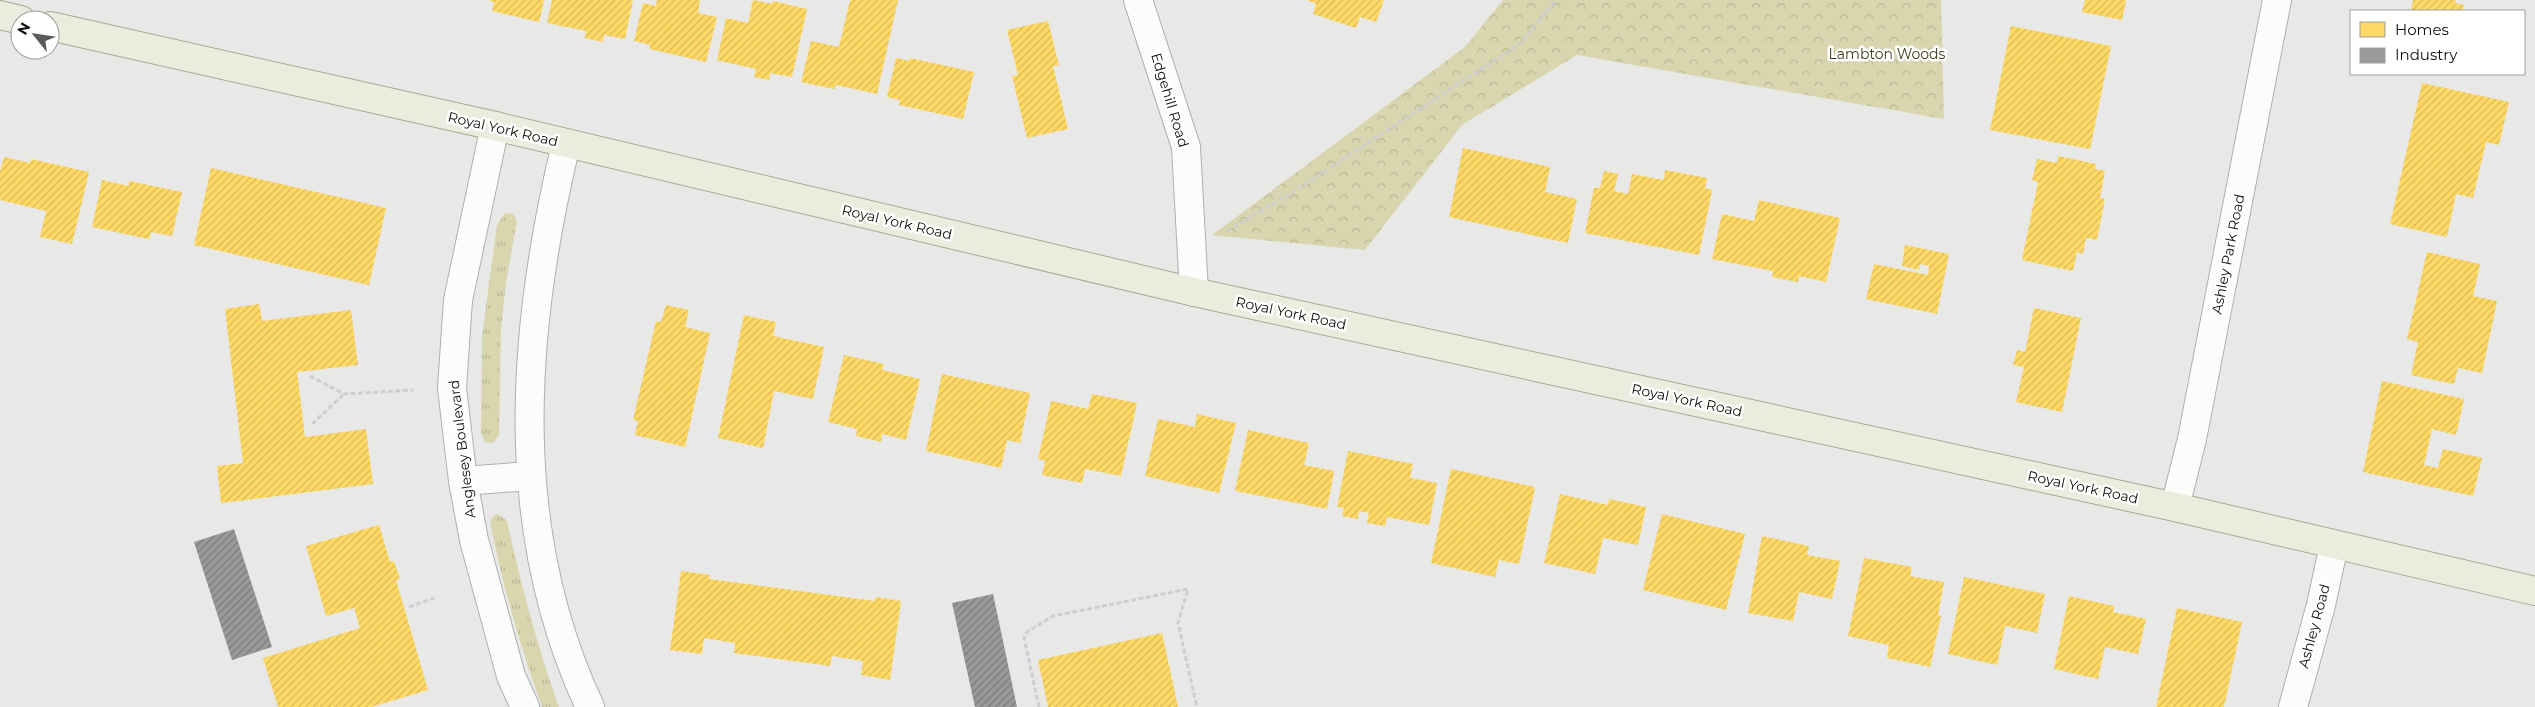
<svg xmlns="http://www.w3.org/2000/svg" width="2535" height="707" font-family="Montserrat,sans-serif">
  <defs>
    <pattern id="grass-tufts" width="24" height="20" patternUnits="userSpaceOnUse" patternTransform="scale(1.25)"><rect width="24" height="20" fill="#d9d6af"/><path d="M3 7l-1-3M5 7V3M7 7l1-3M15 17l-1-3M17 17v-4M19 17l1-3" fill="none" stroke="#b9b695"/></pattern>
    <pattern id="forest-crowns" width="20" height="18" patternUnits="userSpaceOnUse" patternTransform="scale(1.25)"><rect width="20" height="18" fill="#d9d6af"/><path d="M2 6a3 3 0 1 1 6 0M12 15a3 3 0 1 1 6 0" fill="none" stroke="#b9b695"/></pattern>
    <pattern id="homes-hatch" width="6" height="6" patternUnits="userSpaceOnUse" patternTransform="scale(1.25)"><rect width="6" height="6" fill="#ffd966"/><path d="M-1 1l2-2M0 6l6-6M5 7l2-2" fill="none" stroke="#d9b957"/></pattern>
    <pattern id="industry-hatch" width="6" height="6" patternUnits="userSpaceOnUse" patternTransform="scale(1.25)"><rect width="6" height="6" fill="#999"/><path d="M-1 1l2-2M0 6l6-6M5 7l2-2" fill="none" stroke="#7b7b7b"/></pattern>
  </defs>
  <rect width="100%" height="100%" fill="#e8e8e7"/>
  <!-- grass -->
  <g fill="url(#grass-tufts)">
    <polygon points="505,213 513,214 517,221 506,282 501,330 499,435 493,443 485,442 481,433 482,336 497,225"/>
    <path d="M 498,514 L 507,521 C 521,584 537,646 559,707 L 542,707 C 520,646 503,586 490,523 L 493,516 Z"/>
  </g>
  <!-- forest -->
  <polygon fill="url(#forest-crowns)" points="1503,0 1941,0 1944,119 1577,55 1462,125 1365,250 1212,235 1465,47"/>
  <!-- homes -->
  <g fill="url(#homes-hatch)">
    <polygon points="488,0 544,0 539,22 492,11 494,2"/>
    <polygon points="552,0 633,0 625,39 604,35 603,42 585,38 586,31 547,23"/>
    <polygon points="657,0 700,0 698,13 717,17 706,62 650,49 650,45 634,41 643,3 656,6"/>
    <polygon points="753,0 772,4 773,1 807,9 792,77 770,73 769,80 754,77 756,69 717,60 726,18 748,23"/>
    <polygon points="850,0 898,0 877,94 836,85 834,89 801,82 811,41 839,47"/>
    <polygon points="1307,0 1384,0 1376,22 1360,17 1356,28 1313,14 1316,4"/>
    <polygon points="2085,0 2126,0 2122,20 2082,12"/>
    <polygon points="2413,0 2456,0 2455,3 2464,5 2463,11 2411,11"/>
    <polygon points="1048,21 1059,65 1053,66 1068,129 1027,138 1012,76 1018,75 1007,30"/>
    <polygon points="2011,26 2111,46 2090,149 1990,130"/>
    <polygon points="896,58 909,61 910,58 974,72 963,119 899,105 900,100 887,97"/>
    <polygon points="2422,83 2509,102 2499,145 2486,142 2473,198 2456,194 2447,237 2390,224"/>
    <polygon points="1463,148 1550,167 1545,192 1577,199 1568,243 1449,217"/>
    <polygon points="2058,156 2096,164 2095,169 2105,171 2100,198 2105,199 2097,240 2086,238 2083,254 2077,252 2073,271 2022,260 2038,182 2032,180 2037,159 2057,163"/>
    <polygon points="4,157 30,163 31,159 89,172 72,244 40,237 46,211 0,200 0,172"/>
    <polygon points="211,168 386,208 369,285 194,245"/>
    <polygon points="1665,170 1707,178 1705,188 1712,190 1699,255 1585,233 1594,188 1600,188 1604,171 1618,174 1614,191 1628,194 1632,174 1664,180"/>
    <polygon points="102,180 129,186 129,181 182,192 172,236 151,232 149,239 92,227"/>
    <polygon points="1759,200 1840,218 1826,282 1799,276 1798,282 1772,277 1773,271 1712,259 1722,214 1754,221"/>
    <polygon points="1905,245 1949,254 1937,314 1866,299 1874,264 1928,275 1929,266 1920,264 1919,270 1902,266"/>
    <polygon points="2427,252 2480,264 2473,296 2497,301 2482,373 2458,368 2454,384 2411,375 2418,342 2407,339"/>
    <polygon points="259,304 262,321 351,310 358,365 297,372 305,437 366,429 373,484 221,503 217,466 243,463 225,309"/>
    <polygon points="666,305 689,310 685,327 710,333 685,447 635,435 638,421 633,420 656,321 661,322"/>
    <polygon points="2034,308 2081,318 2062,412 2016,402 2024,367 2013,365 2017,350 2025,352"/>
    <polygon points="744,315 776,322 773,336 824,347 813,399 774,391 763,448 718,438"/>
    <polygon points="844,355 884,364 882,370 920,379 906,440 882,434 881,442 856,436 857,429 828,422"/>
    <polygon points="942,374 1030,393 1020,443 1007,440 1001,468 926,451"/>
    <polygon points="2382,381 2464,399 2456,435 2432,429 2424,465 2438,468 2443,449 2482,458 2473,496 2363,472"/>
    <polygon points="1092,394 1137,403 1121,476 1085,469 1082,483 1042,475 1045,461 1038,459 1051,401 1088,409"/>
    <polygon points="1197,414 1236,423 1219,493 1145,476 1158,419 1195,427"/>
    <polygon points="1248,430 1309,443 1304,465 1334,471 1327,509 1235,491"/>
    <polygon points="1348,451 1413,464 1410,478 1437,483 1429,525 1387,517 1385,526 1367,523 1369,513 1359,511 1358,519 1342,516 1344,508 1337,507"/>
    <polygon points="1451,469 1535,487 1519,564 1499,560 1495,577 1431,563"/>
    <polygon points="1560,494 1608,505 1609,499 1646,507 1638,545 1603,538 1595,574 1544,563"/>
    <polygon points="1662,514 1745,534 1726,610 1643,590"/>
    <polygon points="379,525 390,562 394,561 400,579 396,580 428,690 371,707 278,707 263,658 360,628 354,608 326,616 306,546"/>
    <polygon points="1762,536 1809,546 1807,555 1840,561 1832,599 1799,592 1793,621 1748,613"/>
    <polygon points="1864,558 1912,567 1910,576 1944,582 1938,615 1941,616 1930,667 1887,658 1889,645 1848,636"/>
    <polygon points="681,571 710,575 709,579 875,601 876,597 901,601 890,680 861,675 863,661 832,656 830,666 734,653 735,643 704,638 702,654 670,650"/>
    <polygon points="1964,577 2045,594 2037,633 2005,626 1997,665 1948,654"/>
    <polygon points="2069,596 2114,606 2113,612 2146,619 2138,654 2105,647 2098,679 2054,669"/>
    <polygon points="2177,608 2242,622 2224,707 2156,707"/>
    <polygon points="1162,633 1178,707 1048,707 1038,660"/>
  </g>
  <!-- industry -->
  <g fill="url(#industry-hatch)">
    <polygon points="234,529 272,647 232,660 194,542"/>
    <polygon points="993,594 1017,707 975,707 952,603"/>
  </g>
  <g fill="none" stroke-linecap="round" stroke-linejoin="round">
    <defs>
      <g id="minor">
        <polyline points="1138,0 1186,147 1194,292"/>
        <polyline points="495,126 458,300 452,388 463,481 474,540 511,676 525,707"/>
        <path d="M 566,144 C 521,332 506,528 590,707"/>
        <polyline points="463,481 530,476"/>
        <polyline points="2175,507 2192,439 2277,0"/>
        <polyline points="2293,707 2321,605 2334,545"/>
      </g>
      <g id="major">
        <polyline points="0,15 21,20"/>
        <polyline points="50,26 495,126 1194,292 2175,507 2535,591"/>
      </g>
    </defs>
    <!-- minor casing -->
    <use href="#minor" stroke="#afafae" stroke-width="30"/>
    <!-- major casing -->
    <use href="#major" stroke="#aaa893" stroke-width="30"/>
    <!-- path -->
    <g stroke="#cecece" stroke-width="3" stroke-dasharray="5 2.5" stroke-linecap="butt">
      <polyline points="1227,231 1293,192 1521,43 1556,0"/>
      <polyline points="310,376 344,394 413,390"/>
      <polyline points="312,424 344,394"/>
      <polyline points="409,607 434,598"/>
      <polyline points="1039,707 1024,638 1027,632 1053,616 1188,589 1178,623 1197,707"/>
    </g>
    <!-- minor -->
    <use href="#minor" stroke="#fcfcfb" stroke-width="28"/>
    <!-- major -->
    <use href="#major" stroke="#ebebde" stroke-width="28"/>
  </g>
  <g text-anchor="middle" stroke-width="5" stroke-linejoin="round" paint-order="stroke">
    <!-- park labels -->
    <g font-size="14" fill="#403e1b" stroke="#fffffe">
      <text x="1887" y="59">Lambton Woods</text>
    </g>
    <!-- street labels -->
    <g font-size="14" fill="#0e0e0d" stroke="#fffffe">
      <text transform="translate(1170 100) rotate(73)" y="5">Edgehill Road</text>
      <text transform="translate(503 129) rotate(13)" y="5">Royal York Road</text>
      <text transform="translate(897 222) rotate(13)" y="5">Royal York Road</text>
      <text transform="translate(2228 254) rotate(-79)" y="5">Ashley Park Road</text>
      <text transform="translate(1291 313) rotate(12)" y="5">Royal York Road</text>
      <text transform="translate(1687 400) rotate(12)" y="5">Royal York Road</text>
      <text transform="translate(462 449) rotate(-97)" y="5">Anglesey Boulevard</text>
      <text transform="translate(2083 487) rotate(12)" y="5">Royal York Road</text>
      <text transform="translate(2314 626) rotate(-75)" y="5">Ashley Road</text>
    </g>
  </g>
  <!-- legend -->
  <rect x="2350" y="10" width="175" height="65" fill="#fffffe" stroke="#9f9f9e"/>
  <rect x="2360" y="22" width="25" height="15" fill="#ffd966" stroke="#9f9f9e"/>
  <text x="2395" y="35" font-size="15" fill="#0e0e0d">Homes</text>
  <rect x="2360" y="48" width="25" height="15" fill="#999999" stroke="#9f9f9e"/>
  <text x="2395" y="60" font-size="15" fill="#0e0e0d">Industry</text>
  <!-- north arrow -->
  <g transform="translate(35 35) rotate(300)"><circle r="24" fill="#fffffe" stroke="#9f9f9e"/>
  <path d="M0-4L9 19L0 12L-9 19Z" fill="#5a5a59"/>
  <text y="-8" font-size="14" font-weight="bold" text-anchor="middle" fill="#0e0e0d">N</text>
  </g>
</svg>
